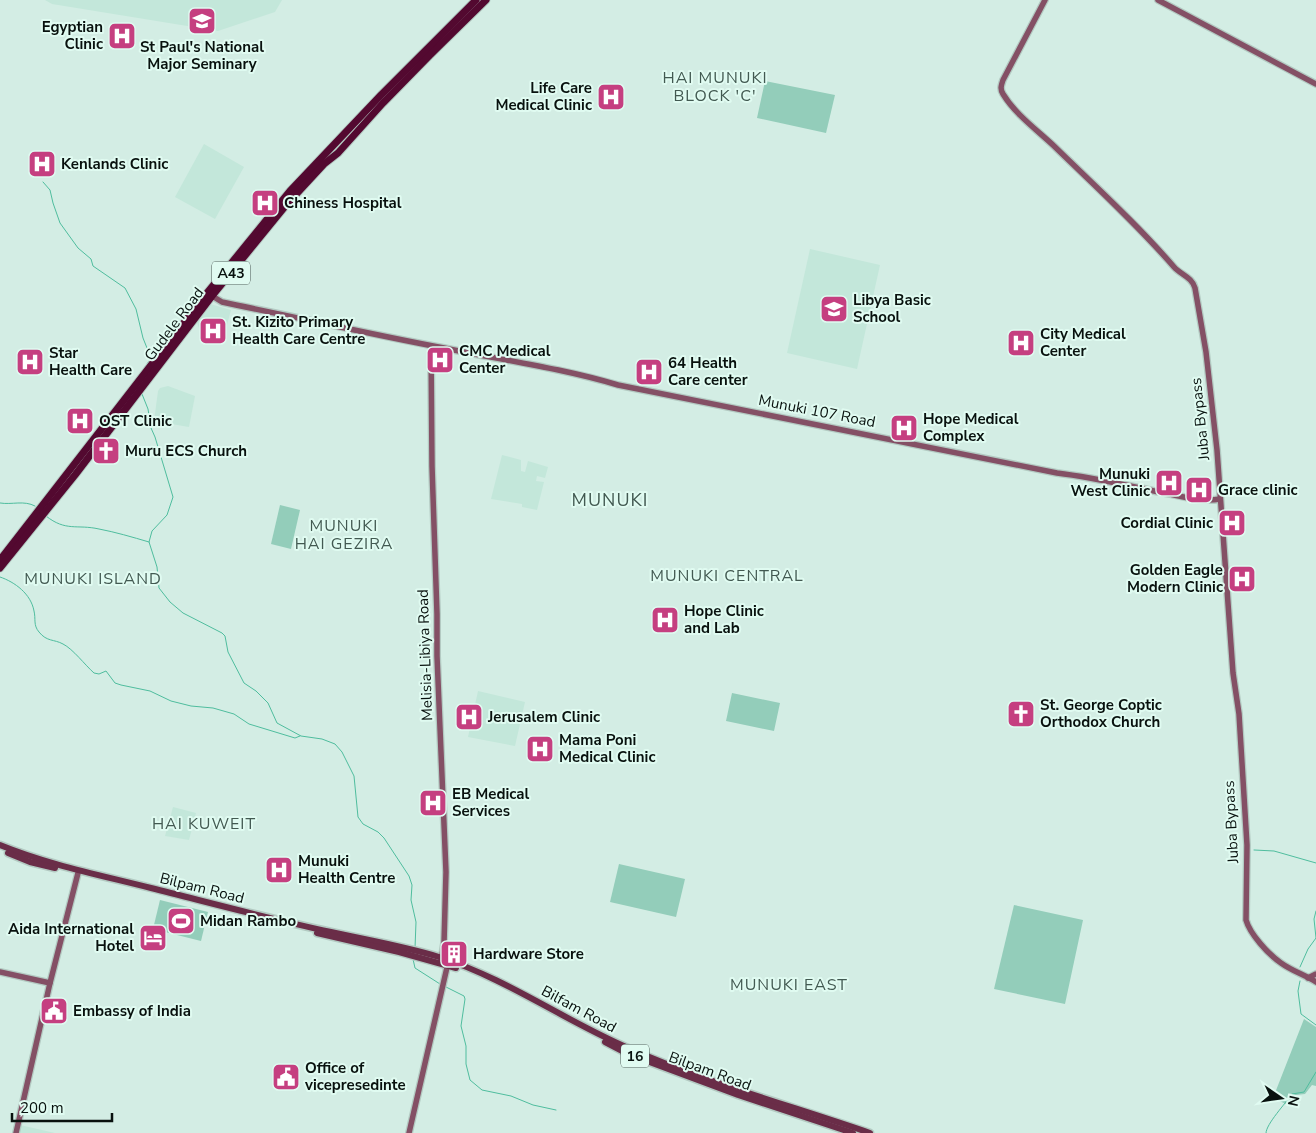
<svg xmlns="http://www.w3.org/2000/svg" width="1316" height="1133" font-family="'Nunito Sans',sans-serif">
  <rect width="100%" height="100%" fill="#d3ede4"/>
  <!-- built -->
  <g fill="#c3e7da">
    <polygon points="45,0 282,0 275,12 218,31 52,4"/>
    <polygon points="204,144 244,167 215,219 175,197"/>
    <polygon points="810,249 880,265 857,369 787,353"/>
    <polygon points="210,304 231,310 222,343 204,340 197,323"/>
    <polygon points="168,386 195,396 189,427 154,421 158,391 160,388"/>
    <polygon points="502,455 521,460 521,471 525,472 528,461 548,467 545,478 537,476 536,481 544,482 537,510 522,507 522,504 491,499"/>
    <polygon points="478,691 525,702 515,746 468,737"/>
    <polygon points="173,807 196,813 189,840 165,836"/>
    <polygon points="20,1125 55,1133 18,1133"/>
  </g>
  <!-- green -->
  <g fill="#93cdba">
    <polygon points="765,81 835,95 826,133 757,118"/>
    <polygon points="280,505 300,510 291,549 271,544"/>
    <polygon points="732,693 780,703 774,731 726,721"/>
    <polygon points="619,864 685,879 676,917 610,902"/>
    <polygon points="160,900 208,912 201,941 153,929"/>
    <polygon points="1014,905 1083,920 1065,1004 994,989"/>
    <polygon points="1304,1019 1316,1027 1316,1086 1312,1085 1305,1094 1296,1095 1286,1104 1273,1098"/>
  </g>
  <g fill="none" stroke-linecap="round" stroke-linejoin="round">
    <!-- stream -->
    <g stroke="#4fbd9e" stroke-width="1">
      <polyline points="43,182 50,190 53,203 60,223 78,248 91,259 93,266 125,288 136,309 143,338 151,358 141,373"/>
      <polyline points="142,394 148,409 151,428 155,437 173,497 167,515 152,531 149,542 157,567 159,588 170,602 183,613 222,633 225,636 228,652 244,683 256,691 268,703 277,723 301,736 322,739 335,744 342,752 354,776 358,817 363,824 378,832 384,838 409,876 412,885 411,900 416,922 415,948"/>
      <path d="M 0,503 C 12,505 24,500 35,506"/>
      <path d="M 46,516 C 66,532 77,524 99,529 C 115,532 132,537 149,542"/>
      <path d="M 0,577 C 15,582 31,594 34,611 C 36,619 33,625 39,632 C 47,642 54,639 63,644 C 73,649 85,665 94,673 L 99,674 L 106,671 L 115,683 L 121,685 L 150,691 L 171,701 L 191,706 L 213,708 L 234,714 L 249,724 L 295,738 L 300,736"/>
      <polyline points="1254,850 1274,851 1316,863"/>
      <polyline points="413,959 415,968 440,984"/>
      <polyline points="1300,967 1308,949 1316,938 1314,919 1316,911"/>
      <polyline points="1300,981 1298,991 1301,1014 1316,1025"/>
      <polyline points="446,987 464,996 465,999 461,1026 466,1046 466,1064 470,1080 482,1090 511,1096 533,1105 556,1110"/>
      <path d="M 1266,1133 C 1266,1124 1286,1103 1292,1094 L 1304,1092 L 1316,1072"/>
    </g>
    <defs>
      <g id="secondary">
        <path d="M 1045,0 L 1003,80 C 1001,86 1000,89 1003,94 C 1015,114 1037,130 1054,146 C 1094,185 1137,224 1174,267 C 1181,275 1192,277 1195,288 L 1206,352 L 1217,450 L 1233,673 L 1239,714 L 1247,845 L 1246,920 C 1250,934 1268,954 1281,963 C 1292,971 1305,975 1316,982"/>
        <polyline points="1158,0 1316,84"/>
        <path d="M 209,294 L 222,302 L 236,305 C 305,319 374,335 444,348 C 502,360 561,368 618,385 L 1057,473 C 1091,477 1125,485 1159,492 C 1178,495 1201,503 1220,499"/>
        <polyline points="431,346 432,466 437,614 437,656 446,872 444,943 441,962"/>
        <polyline points="0,972 50,983"/>
        <polyline points="1308,978 1316,974"/>
        <polyline points="16,1133 50,983 78,873"/>
        <polyline points="409,1133 448,963"/>
      </g>
      <g id="primary">
        <path d="M 0,845 C 49,865 100,875 151,888 C 211,903 270,919 331,932 C 367,940 403,946 439,957 C 505,978 562,1019 626,1047 C 704,1082 789,1105 870,1133"/>
        <polyline points="8,853 30,862 55,868"/>
        <polyline points="317,933 399,952 456,968"/>
        <polyline points="605,1042 628,1054 738,1095 853,1133"/>
      </g>
      <g id="highway">
        <polyline points="0,560 207,293 290,191 381,95 476,0"/>
        <polyline points="0,568 75,475 212,296 287,204 324,164 338,153 383,103 430,55 486,0"/>
      </g>
    </defs>
    <!-- secondary casing -->
    <use href="#secondary" stroke="#b3cac2" stroke-width="8"/>
    <!-- primary casing -->
    <use href="#primary" stroke="#b3cac2" stroke-width="9"/>
    <!-- highway casing -->
    <use href="#highway" stroke="#b3cac2" stroke-width="9"/>
    <!-- secondary -->
    <use href="#secondary" stroke="#845065" stroke-width="5.5"/>
    <!-- primary -->
    <use href="#primary" stroke="#6a2d48" stroke-width="6"/>
    <!-- highway -->
    <use href="#highway" stroke="#530930" stroke-width="7"/>
  </g>
  <!-- icons -->
  <defs>
    <symbol id="university-square" viewBox="-11 -11 22 22"><rect x="-9" y="-9" width="18" height="18" rx="4" fill="#c53f80" stroke="#e0fbf1"/><path d="M0-5L7-2L0 1L-7-2ZM-4 1L0 2.5L4 1V4Q0 6-4 4Z" fill="#fff"/></symbol>
    <symbol id="hospital-square" viewBox="-11 -11 22 22"><rect x="-9" y="-9" width="18" height="18" rx="4" fill="#c53f80" stroke="#e0fbf1"/><path d="M-5-5h3v3.5h4V-5h3V5h-3V1.5h-4V5h-3Z" fill="#fff"/></symbol>
    <symbol id="school-square" viewBox="-11 -11 22 22"><rect x="-9" y="-9" width="18" height="18" rx="4" fill="#c53f80" stroke="#e0fbf1"/><path d="M0-5L7-2L0 1L-7-2ZM-4 1L0 2.5L4 1V4Q0 6-4 4Z" fill="#fff"/></symbol>
    <symbol id="church-square" viewBox="-11 -11 22 22"><rect x="-9" y="-9" width="18" height="18" rx="4" fill="#c53f80" stroke="#e0fbf1"/><path d="M-1.2-6h2.4v3.5h3.3v2.4h-3.3V6h-2.4V-.1h-3.3v-2.4h3.3Z" fill="#fff"/></symbol>
    <symbol id="stadium-square" viewBox="-11 -11 22 22"><rect x="-9" y="-9" width="18" height="18" rx="4" fill="#c53f80" stroke="#e0fbf1"/><path d="M0-5a6.5 5 0 1 0 0 10a6.5 5 0 1 0 0-10ZM-3.5-1.8h7v3.6h-7Z" fill="#fff"/></symbol>
    <symbol id="hotel-square" viewBox="-11 -11 22 22"><rect x="-9" y="-9" width="18" height="18" rx="4" fill="#c53f80" stroke="#e0fbf1"/><path d="M-6-4.5h1.5V1H6V5H4.5V3h-9V5H-6ZM-4 0a1.8 1.8 0 1 1 3.6 0ZM.5 0V-2.5h3Q6-2.5 6 0Z" fill="#fff"/></symbol>
    <symbol id="building-square" viewBox="-11 -11 22 22"><rect x="-9" y="-9" width="18" height="18" rx="4" fill="#c53f80" stroke="#e0fbf1"/><path d="M-4-6H4V6H1V3H-1V6H-4ZM-2.5-4.3h1.7v1.8h-1.7ZM.8-4.3h1.7v1.8H.8ZM-2.5-1h1.7V.8h-1.7ZM.8-1h1.7V.8H.8Z" fill="#fff"/></symbol>
    <symbol id="civic-square" viewBox="-11 -11 22 22"><rect x="-9" y="-9" width="18" height="18" rx="4" fill="#c53f80" stroke="#e0fbf1"/><path d="M-.6-6.5H3V-4.5H.6V-3L4-1V1h2V6H-6V1h2V-1L-.6-3ZM-1.2 2.5V6h2.4V2.5Z" fill="#fff"/></symbol>
  </defs>
  <g fill-rule="evenodd">
    <use href="#university-square" x="186" y="5" width="32" height="32"/>
    <use href="#hospital-square" x="106" y="20" width="32" height="32"/>
    <use href="#hospital-square" x="595" y="81" width="32" height="32"/>
    <use href="#hospital-square" x="26" y="148" width="32" height="32"/>
    <use href="#hospital-square" x="249" y="187" width="32" height="32"/>
    <use href="#school-square" x="818" y="293" width="32" height="32"/>
    <use href="#hospital-square" x="197" y="315" width="32" height="32"/>
    <use href="#hospital-square" x="1005" y="327" width="32" height="32"/>
    <use href="#hospital-square" x="424" y="344" width="32" height="32"/>
    <use href="#hospital-square" x="14" y="346" width="32" height="32"/>
    <use href="#hospital-square" x="633" y="356" width="32" height="32"/>
    <use href="#hospital-square" x="64" y="405" width="32" height="32"/>
    <use href="#hospital-square" x="888" y="412" width="32" height="32"/>
    <use href="#church-square" x="90" y="435" width="32" height="32"/>
    <use href="#hospital-square" x="1153" y="467" width="32" height="32"/>
    <use href="#hospital-square" x="1183" y="474" width="32" height="32"/>
    <use href="#hospital-square" x="1216" y="507" width="32" height="32"/>
    <use href="#hospital-square" x="1226" y="563" width="32" height="32"/>
    <use href="#hospital-square" x="649" y="604" width="32" height="32"/>
    <use href="#church-square" x="1005" y="698" width="32" height="32"/>
    <use href="#hospital-square" x="453" y="701" width="32" height="32"/>
    <use href="#hospital-square" x="524" y="733" width="32" height="32"/>
    <use href="#hospital-square" x="417" y="787" width="32" height="32"/>
    <use href="#hospital-square" x="263" y="854" width="32" height="32"/>
    <use href="#stadium-square" x="165" y="905" width="32" height="32"/>
    <use href="#hotel-square" x="137" y="922" width="32" height="32"/>
    <use href="#building-square" x="438" y="938" width="32" height="32"/>
    <use href="#civic-square" x="38" y="995" width="32" height="32"/>
    <use href="#civic-square" x="270" y="1061" width="32" height="32"/>
  </g>
  <g text-anchor="middle" stroke-width="4" stroke-linejoin="round" paint-order="stroke">
    <!-- shield labels -->
    <g fill="#e0fbf1" stroke="#495752" stroke-width="1">
      <rect x="212" y="261.5" width="38" height="23" rx="4"/>
      <rect x="621" y="1044.5" width="28" height="23" rx="4"/>
    </g>
    <g font-size="14" font-weight="bold" fill="#08110e">
      <text x="231" y="278">A43</text>
      <text x="635" y="1061">16</text>
    </g>
    <!-- poi labels -->
    <g font-size="15" font-weight="bold" fill="#08110e" stroke="#e0fbf1" text-anchor="start">
      <text x="103" y="32" text-anchor="end">Egyptian<tspan x="103" dy="17">Clinic</tspan></text>
      <text x="202" y="52" text-anchor="middle">St Paul's National<tspan x="202" dy="17">Major Seminary</tspan></text>
      <text x="592" y="93" text-anchor="end">Life Care<tspan x="592" dy="17">Medical Clinic</tspan></text>
      <text x="61" y="169">Kenlands Clinic</text>
      <text x="284" y="208">Chiness Hospital</text>
      <text x="853" y="305">Libya Basic<tspan x="853" dy="17">School</tspan></text>
      <text x="232" y="327">St. Kizito Primary<tspan x="232" dy="17">Health Care Centre</tspan></text>
      <text x="1040" y="339">City Medical<tspan x="1040" dy="17">Center</tspan></text>
      <text x="459" y="356">CMC Medical<tspan x="459" dy="17">Center</tspan></text>
      <text x="49" y="358">Star<tspan x="49" dy="17">Health Care</tspan></text>
      <text x="668" y="368">64 Health<tspan x="668" dy="17">Care center</tspan></text>
      <text x="923" y="424">Hope Medical<tspan x="923" dy="17">Complex</tspan></text>
      <text x="99" y="426">OST Clinic</text>
      <text x="125" y="456">Muru ECS Church</text>
      <text x="1150" y="479" text-anchor="end">Munuki<tspan x="1150" dy="17">West Clinic</tspan></text>
      <text x="1218" y="495">Grace clinic</text>
      <text x="1213" y="528" text-anchor="end">Cordial Clinic</text>
      <text x="1223" y="575" text-anchor="end">Golden Eagle<tspan x="1223" dy="17">Modern Clinic</tspan></text>
      <text x="684" y="616">Hope Clinic<tspan x="684" dy="17">and Lab</tspan></text>
      <text x="1040" y="710">St. George Coptic<tspan x="1040" dy="17">Orthodox Church</tspan></text>
      <text x="488" y="722">Jerusalem Clinic</text>
      <text x="559" y="745">Mama Poni<tspan x="559" dy="17">Medical Clinic</tspan></text>
      <text x="452" y="799">EB Medical<tspan x="452" dy="17">Services</tspan></text>
      <text x="298" y="866">Munuki<tspan x="298" dy="17">Health Centre</tspan></text>
      <text x="200" y="926">Midan Rambo</text>
      <text x="134" y="934" text-anchor="end">Aida International<tspan x="134" dy="17">Hotel</tspan></text>
      <text x="473" y="959">Hardware Store</text>
      <text x="73" y="1016">Embassy of India</text>
      <text x="305" y="1073">Office of<tspan x="305" dy="17">vicepresedinte</tspan></text>
    </g>
    <!-- street labels -->
    <g font-size="15" fill="#08110e" stroke="#e0fbf1">
      <text transform="translate(174 324) rotate(-53)" y="5">Gudele Road</text>
      <text transform="translate(817 411) rotate(11)" y="5">Munuki 107 Road</text>
      <text transform="translate(1200 419) rotate(-96)" y="5">Juba Bypass</text>
      <text transform="translate(425 655) rotate(-92)" y="5">Melisia-Libiya Road</text>
      <text transform="translate(1231 822) rotate(-93)" y="5">Juba Bypass</text>
      <text transform="translate(202 888) rotate(14)" y="5">Bilpam Road</text>
      <text transform="translate(579 1009) rotate(28)" y="5">Bilfam Road</text>
      <text transform="translate(710 1071) rotate(20)" y="5">Bilpam Road</text>
    </g>
    <!-- neighbourhood labels -->
    <g font-size="16" letter-spacing="1" fill="#425951" stroke="#e0fbf1">
      <text x="715" y="83">HAI MUNUKI<tspan x="715" dy="18">BLOCK 'C'</tspan></text>
      <text x="344" y="531">MUNUKI<tspan x="344" dy="18">HAI GEZIRA</tspan></text>
      <text x="727" y="581">MUNUKI CENTRAL</text>
      <text x="93" y="584">MUNUKI ISLAND</text>
      <text x="204" y="829">HAI KUWEIT</text>
      <text x="789" y="990">MUNUKI EAST</text>
    </g>
    <!-- quarter labels -->
    <g font-size="18" letter-spacing="1" fill="#425951" stroke="#e0fbf1">
      <text x="610" y="506">MUNUKI</text>
    </g>
  </g>
  <!-- north arrow -->
  <g transform="translate(1281 1098) rotate(103)" stroke="#e0fbf1" stroke-width="4" paint-order="stroke">
  <path d="M0-4L9 19L0 12L-9 19Z" fill="#08110e"/>
  <text y="-8" font-size="14" font-weight="bold" text-anchor="middle" fill="#08110e">N</text>
  </g>
  <!-- scale -->
  <path d="M12 1113v8h100v-8" fill="none" stroke="#08110e" stroke-width="2.5"/>
  <text x="20" y="1113" font-size="15" fill="#08110e" stroke="#e0fbf1" stroke-width="4" paint-order="stroke">200 m</text>
</svg>
